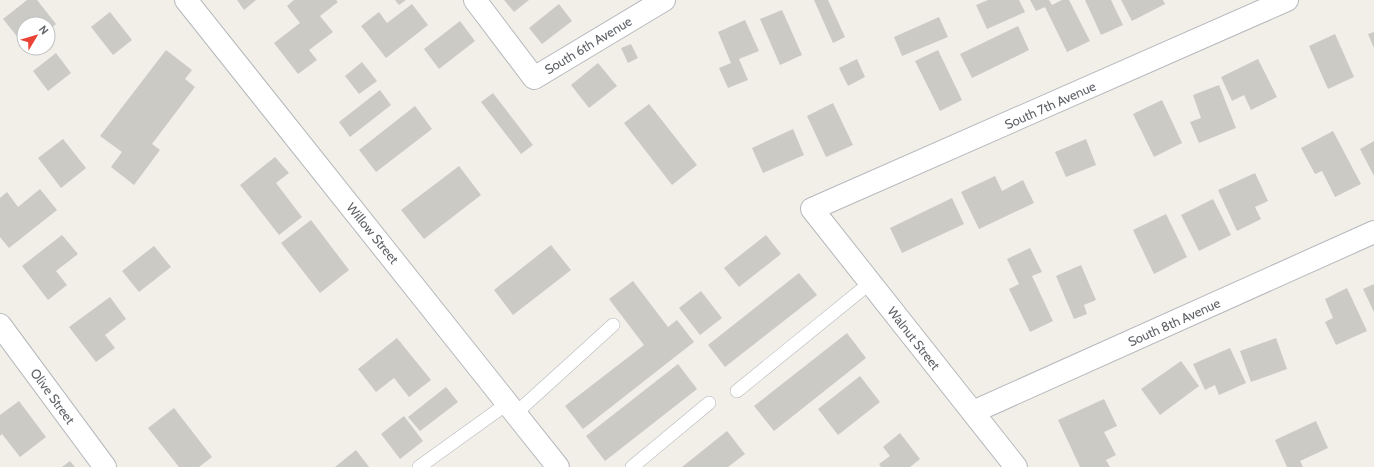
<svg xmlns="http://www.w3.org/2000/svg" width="1374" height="467" font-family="Cabin,sans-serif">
  <rect width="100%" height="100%" fill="#f1efe8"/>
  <!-- building -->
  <g fill="#cccac5">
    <polygon points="27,0 37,0 56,24 48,31 48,24 24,24 24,45 3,19"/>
    <polygon points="237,0 256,0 244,10"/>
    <polygon points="294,0 336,0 338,2 320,16 333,32 309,50 317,60 298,74 274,43 300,23 287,6"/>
    <polygon points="395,0 406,0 399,5"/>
    <polygon points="504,0 529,0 514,12"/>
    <polygon points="814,0 828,0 845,37 833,43"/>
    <polygon points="988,0 1019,0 1025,12 987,29 976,5"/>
    <polygon points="1030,0 1049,0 1052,5 1062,0 1069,0 1090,41 1067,52 1045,7 1036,11"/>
    <polygon points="1085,0 1111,0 1123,25 1101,35"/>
    <polygon points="1121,0 1163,0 1165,4 1132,21"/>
    <polygon points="412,4 428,25 386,58 361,26 379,12 387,23"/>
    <polygon points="559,4 572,21 542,44 529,28"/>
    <polygon points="782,10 802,55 780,65 760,19"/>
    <polygon points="110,12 132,40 113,55 91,27"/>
    <polygon points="939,17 948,37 902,56 894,37"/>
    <polygon points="745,20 759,51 739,59 748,80 728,88 719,68 731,63 718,32"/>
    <polygon points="460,21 475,41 439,69 424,49"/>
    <polygon points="1018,26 1029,50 972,78 960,54"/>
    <polygon points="1374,32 1374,48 1368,34"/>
    <polygon points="1335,34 1354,77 1328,89 1309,46"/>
    <polygon points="631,44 638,58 628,63 621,48"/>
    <polygon points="166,50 192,70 185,79 195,87 152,144 160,150 134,185 111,167 122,152 100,136"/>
    <polygon points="938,50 962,100 940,111 915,61"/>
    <polygon points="56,53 71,73 48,91 33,71"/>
    <polygon points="857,59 865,77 848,86 839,68"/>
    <polygon points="1258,59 1277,97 1251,110 1244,95 1232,101 1221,77"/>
    <polygon points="362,62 377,81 359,94 345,76"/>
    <polygon points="598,63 617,86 589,108 571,85"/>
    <polygon points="1219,85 1236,128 1199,143 1190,122 1201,118 1193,95"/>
    <polygon points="380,90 391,105 350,137 339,122"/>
    <polygon points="493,93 533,145 521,154 481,102"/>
    <polygon points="1162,100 1182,143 1154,157 1133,114"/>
    <polygon points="833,103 853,145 826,157 807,116"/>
    <polygon points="649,104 697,165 672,185 624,123"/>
    <polygon points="415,106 432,129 376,172 359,150"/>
    <polygon points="793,129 804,155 763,173 752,148"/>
    <polygon points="1333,131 1361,184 1335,197 1322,171 1315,174 1301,148"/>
    <polygon points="63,139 86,168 61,188 38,158"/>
    <polygon points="1086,139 1096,165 1066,177 1055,152"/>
    <polygon points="1374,141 1374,176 1360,149"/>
    <polygon points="275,157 289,173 276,183 302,217 279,235 240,185"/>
    <polygon points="459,166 481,195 424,239 401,210"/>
    <polygon points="1255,173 1268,201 1255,207 1261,219 1237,231 1218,190"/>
    <polygon points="995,176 1002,191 1023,180 1034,203 979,229 961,192"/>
    <polygon points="40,189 57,210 9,248 0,237 0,198 7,192 18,207"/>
    <polygon points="952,198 964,224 902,253 890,228"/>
    <polygon points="1213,199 1231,235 1199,251 1181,215"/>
    <polygon points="1166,214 1187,257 1154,274 1133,230"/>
    <polygon points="311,220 349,270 320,293 281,243"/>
    <polygon points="62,235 78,254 56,271 67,285 48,300 22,266"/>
    <polygon points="766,235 781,254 739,287 724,268"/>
    <polygon points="551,245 571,270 513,315 494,290"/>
    <polygon points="154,246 171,267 139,292 122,271"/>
    <polygon points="1030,248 1042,272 1032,276 1053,321 1030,332 1009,289 1019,284 1007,259"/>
    <polygon points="1081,265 1096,300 1084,305 1087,314 1074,319 1056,276"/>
    <polygon points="799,273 817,295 725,367 708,345"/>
    <polygon points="633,281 668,327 677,320 694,342 583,429 565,406 644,345 609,299"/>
    <polygon points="1374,284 1374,312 1363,289"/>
    <polygon points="1347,288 1367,331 1336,345 1325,322 1333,318 1325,299"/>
    <polygon points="701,291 722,318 700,335 679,308"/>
    <polygon points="110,297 126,319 105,335 115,348 96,362 69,327"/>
    <polygon points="847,333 866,358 774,431 754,406"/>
    <polygon points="397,338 431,380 409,397 394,378 376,392 358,369"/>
    <polygon points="1276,338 1287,369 1251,382 1240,351"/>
    <polygon points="1230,348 1246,383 1219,395 1215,385 1205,390 1193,364"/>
    <polygon points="1181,361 1199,386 1160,415 1141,389"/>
    <polygon points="678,364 697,389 605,461 586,436"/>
    <polygon points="860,376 880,402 838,435 818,409"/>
    <polygon points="446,387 458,402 420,431 408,417"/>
    <polygon points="1104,399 1117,426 1104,432 1116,455 1106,460 1110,467 1080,467 1058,420"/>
    <polygon points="19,401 46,437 20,457 2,434 0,436 0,415"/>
    <polygon points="174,408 212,457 199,467 179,467 148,428"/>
    <polygon points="404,416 423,441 400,459 381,434"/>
    <polygon points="1316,421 1328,448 1300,461 1303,467 1287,467 1275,440"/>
    <polygon points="727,431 745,454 728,467 682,467"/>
    <polygon points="900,433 920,459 910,467 881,467 879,464 890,456 883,447"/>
    <polygon points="356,450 369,467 335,467"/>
    <polygon points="70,461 75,467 62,467"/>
  </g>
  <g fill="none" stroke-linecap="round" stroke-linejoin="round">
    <defs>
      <g id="service">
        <polyline points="737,391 870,283"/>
        <polyline points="516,413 613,325"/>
        <polyline points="419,467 508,403"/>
        <polyline points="632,467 709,403"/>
      </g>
      <g id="minor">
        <polyline points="186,0 558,467"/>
        <polyline points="475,0 534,78 664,0"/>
        <polyline points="0,325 105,467"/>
        <polyline points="973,412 1374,232"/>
        <polyline points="1016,467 812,209 1287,0"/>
      </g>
    </defs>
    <!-- service casing -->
    <use href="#service" stroke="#b5b8bc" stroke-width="14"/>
    <!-- minor casing -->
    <use href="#minor" stroke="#b5b8bc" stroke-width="24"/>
    <!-- service -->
    <use href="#service" stroke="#fff" stroke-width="13"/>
    <!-- minor -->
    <use href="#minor" stroke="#fff" stroke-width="22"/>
  </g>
  <g text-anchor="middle" stroke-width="3" stroke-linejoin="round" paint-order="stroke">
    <!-- street labels -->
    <g font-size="13" fill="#5f6368" stroke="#fff">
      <text transform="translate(588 45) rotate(-31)" y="5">South 6th Avenue</text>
      <text transform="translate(1050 105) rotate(-24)" y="5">South 7th Avenue</text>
      <text transform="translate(373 233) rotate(51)" y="5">Willow Street</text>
      <text transform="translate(1174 322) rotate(-24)" y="5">South 8th Avenue</text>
      <text transform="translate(914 338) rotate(52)" y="5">Walnut Street</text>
      <text transform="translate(53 396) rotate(54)" y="5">Olive Street</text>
    </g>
  </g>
  <!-- north arrow -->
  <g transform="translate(36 36) rotate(52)"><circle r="19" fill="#ffffff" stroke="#bfc1c3"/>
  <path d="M0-3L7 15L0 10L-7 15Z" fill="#ea4335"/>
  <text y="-6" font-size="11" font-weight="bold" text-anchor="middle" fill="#5f6368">N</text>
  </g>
</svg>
